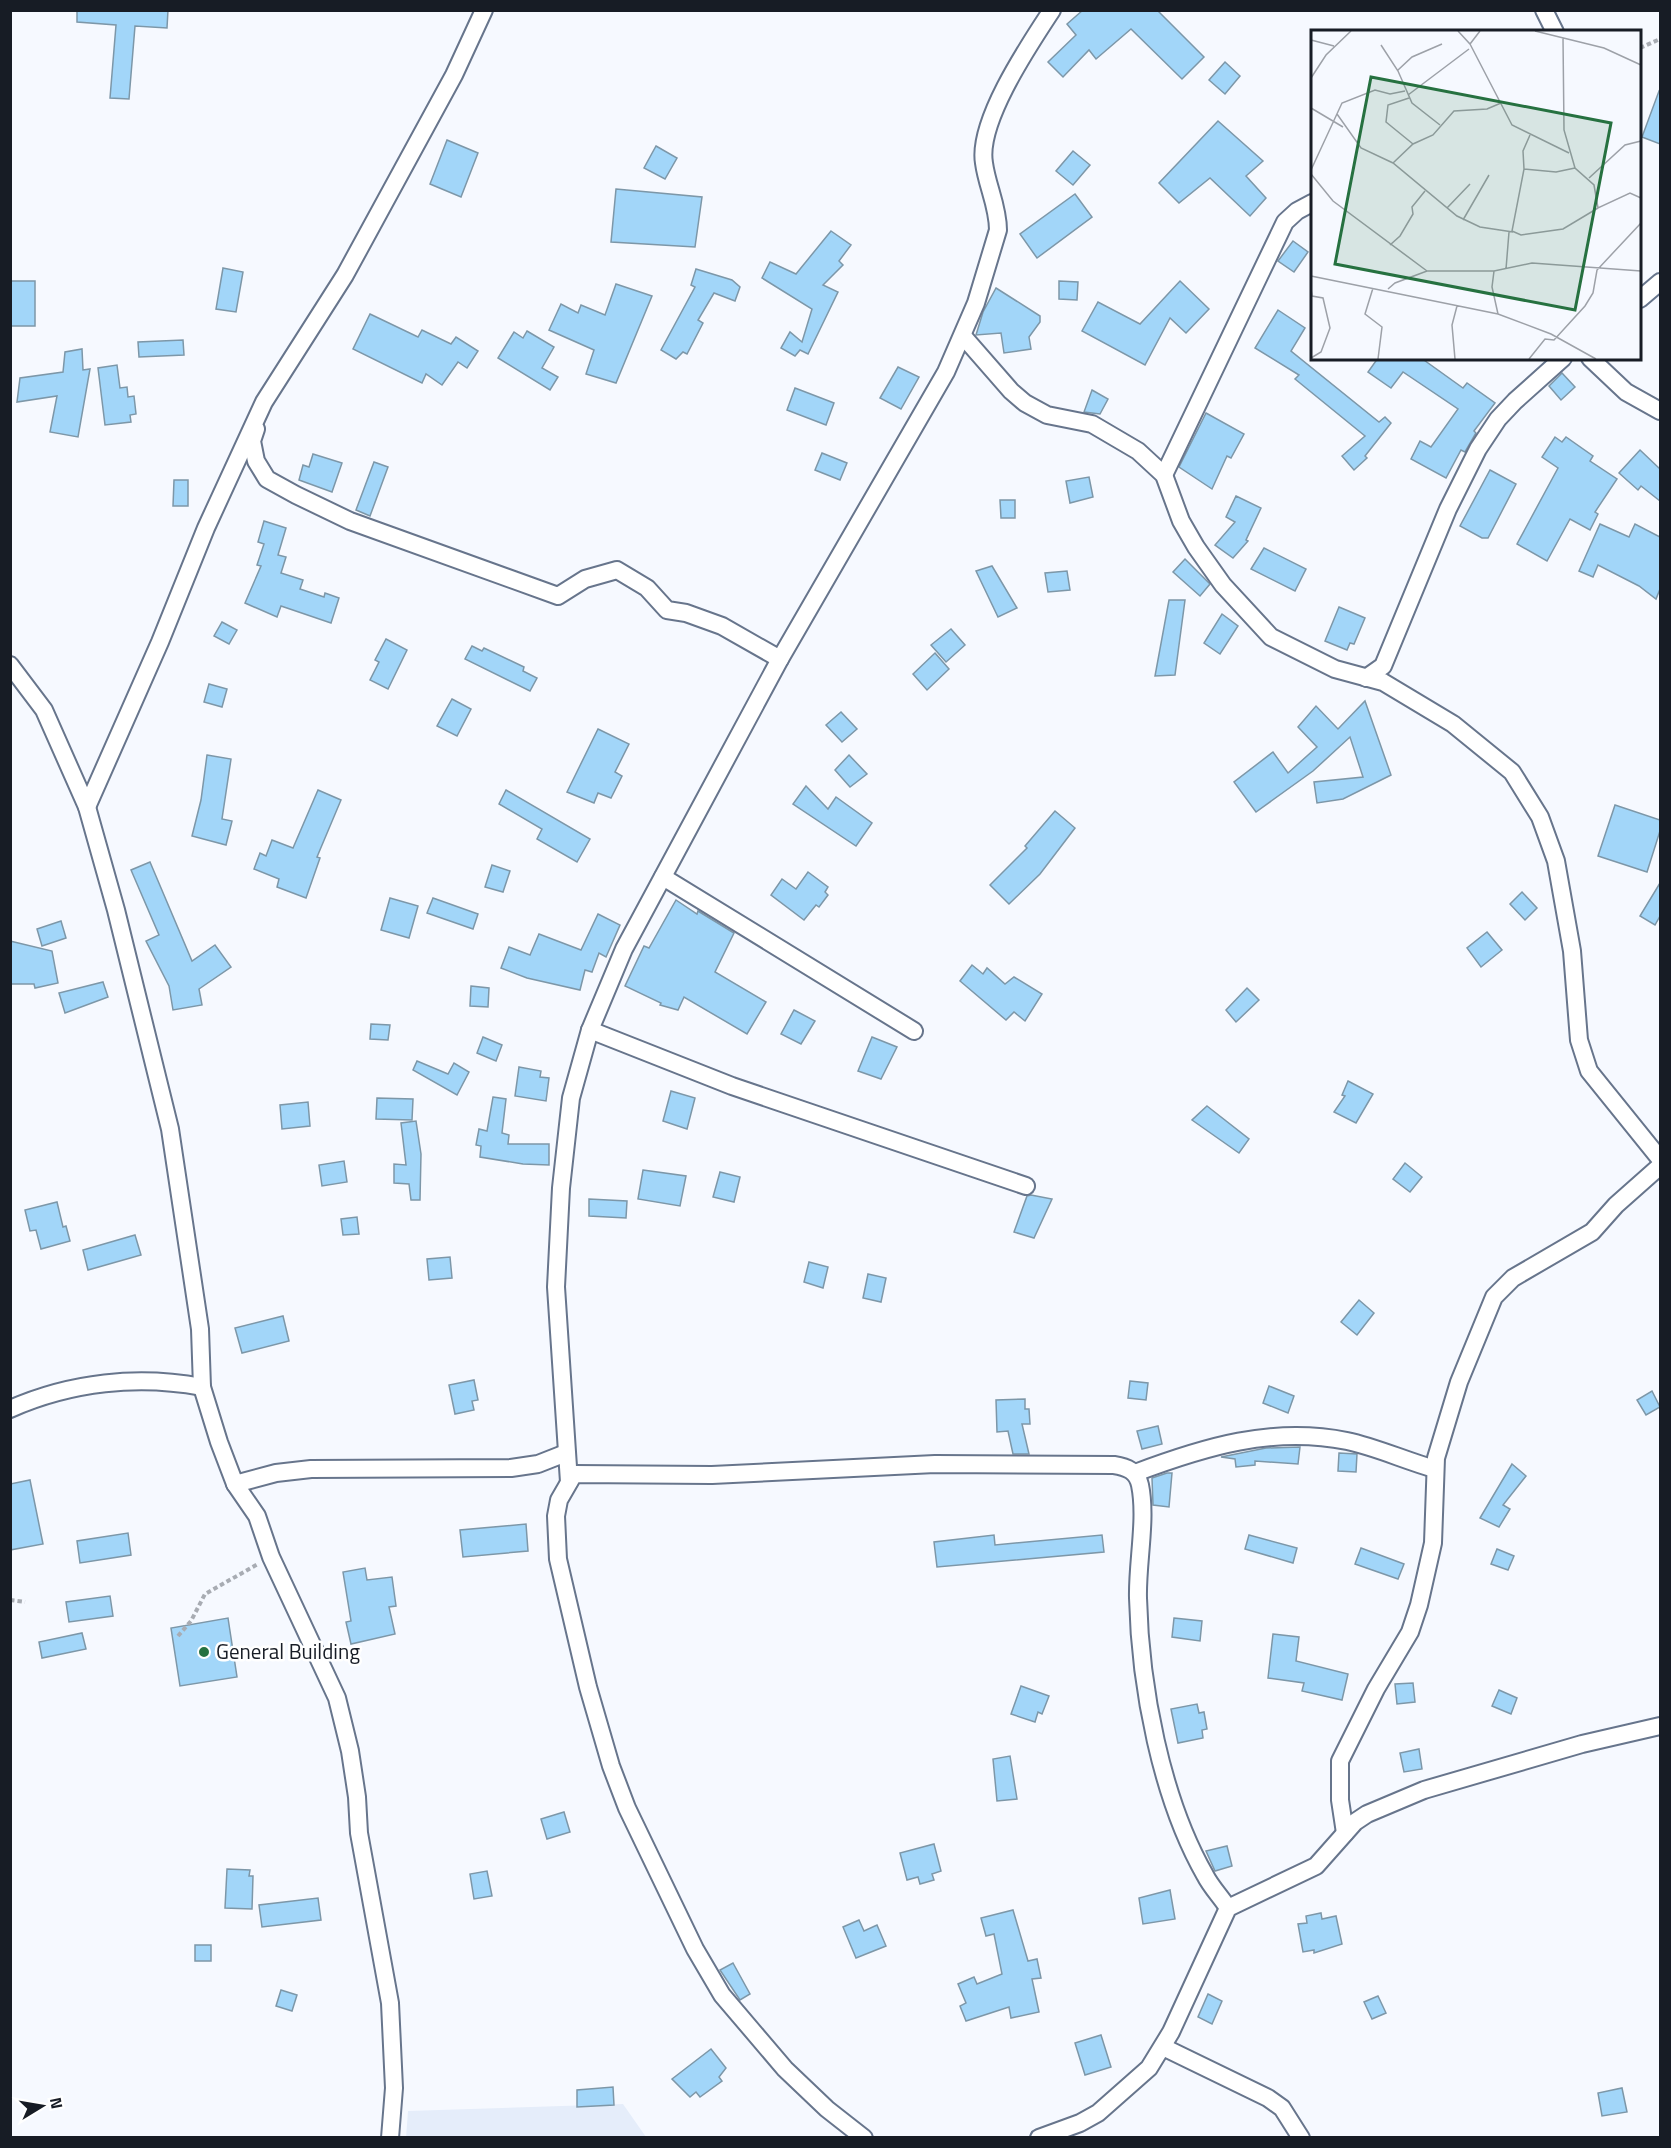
<svg xmlns="http://www.w3.org/2000/svg" width="1671" height="2148" font-family="'Titillium Web',sans-serif">
  <rect width="100%" height="100%" fill="#f6f9ff"/>
  <!-- built -->
  <polygon fill="#e5edfa" points="623,2104 646,2137 406,2138 408,2111"/>
  <!-- building -->
  <g fill="#a2d6f9" stroke="#7d97a8" stroke-width="1.5">
    <polygon points="77,10 168,10 167,28 135,26 129,99 110,98 116,25 77,22"/>
    <polygon points="1083,10 1157,10 1204,57 1182,79 1131,29 1096,59 1089,50 1063,77 1048,62 1076,35 1067,24"/>
    <polygon points="1225,62 1240,76 1225,94 1209,80"/>
    <polygon points="1659,91 1660,92 1660,144 1642,137"/>
    <polygon points="1218,121 1263,161 1246,176 1266,198 1250,216 1210,178 1179,203 1159,183"/>
    <polygon points="447,140 478,153 461,197 430,184"/>
    <polygon points="656,146 677,158 665,179 644,168"/>
    <polygon points="1073,151 1090,165 1073,185 1056,171"/>
    <polygon points="616,189 702,197 695,247 611,242"/>
    <polygon points="1075,194 1092,217 1037,258 1020,234"/>
    <polygon points="831,231 851,245 839,261 843,265 823,285 838,292 808,354 800,350 795,356 781,348 790,332 802,342 812,309 762,278 770,262 796,274"/>
    <polygon points="1293,241 1308,252 1294,272 1278,261"/>
    <polygon points="223,268 243,272 236,312 216,309"/>
    <polygon points="696,269 732,280 740,287 735,301 714,293 698,320 703,323 687,354 683,352 676,359 661,350 695,287 691,285"/>
    <rect x="10" y="281" width="25" height="45"/>
    <polygon points="1059,281 1078,282 1077,300 1059,299"/>
    <polygon points="1180,281 1209,309 1186,333 1170,318 1145,365 1082,331 1098,302 1140,324"/>
    <polygon points="616,284 652,296 616,383 586,374 594,350 549,330 561,304 578,313 581,305 605,315"/>
    <polygon points="996,288 1040,316 1040,322 1029,337 1031,349 1004,353 1001,333 976,335 983,312"/>
    <polygon points="1278,310 1305,328 1291,351 1379,422 1385,417 1391,423 1365,456 1367,458 1354,470 1342,456 1365,436 1295,379 1299,375 1255,348"/>
    <polygon points="370,314 418,337 422,330 451,344 456,337 478,351 467,368 458,362 442,385 426,374 422,383 353,349"/>
    <polygon points="527,331 554,347 542,368 558,377 550,390 498,358 514,332 523,338"/>
    <polygon points="183,340 184,355 139,357 138,342"/>
    <polygon points="82,349 83,370 90,369 78,437 50,432 57,396 17,402 20,378 63,372 65,352"/>
    <polygon points="1378,358 1421,358 1463,388 1467,383 1495,403 1474,431 1476,433 1465,452 1461,450 1446,478 1411,459 1420,441 1431,447 1458,409 1403,372 1391,388 1368,372"/>
    <polygon points="117,365 120,388 127,387 128,397 134,396 136,414 130,415 131,422 105,425 98,368"/>
    <polygon points="898,367 919,377 901,409 880,398"/>
    <polygon points="1562,373 1575,387 1561,400 1549,386"/>
    <polygon points="795,388 834,403 826,425 787,410"/>
    <polygon points="1092,390 1108,399 1100,414 1084,412"/>
    <polygon points="1206,413 1244,434 1231,458 1227,456 1212,489 1179,467"/>
    <polygon points="1555,437 1562,442 1566,437 1593,456 1590,461 1617,479 1595,512 1598,514 1590,530 1570,519 1547,561 1517,544 1558,468 1542,457"/>
    <polygon points="1640,450 1660,469 1660,501 1641,486 1638,490 1619,473"/>
    <polygon points="822,453 847,463 840,480 815,470"/>
    <polygon points="313,454 342,463 332,492 299,480 303,465 309,467"/>
    <polygon points="374,462 388,467 370,516 356,510"/>
    <polygon points="1490,470 1516,484 1488,538 1482,538 1460,526"/>
    <polygon points="1089,477 1093,497 1070,503 1066,481"/>
    <polygon points="174,480 188,480 188,506 173,506"/>
    <polygon points="1236,496 1261,508 1246,540 1248,541 1233,558 1215,545 1235,522 1226,517"/>
    <polygon points="1000,500 1015,500 1015,518 1001,518"/>
    <polygon points="264,521 286,528 278,555 286,557 281,573 303,580 300,589 324,597 325,593 339,598 331,623 281,606 277,617 245,603 261,566 257,565 264,544 258,542"/>
    <polygon points="1600,524 1629,537 1635,524 1660,537 1660,589 1656,599 1639,586 1598,565 1593,577 1579,571"/>
    <polygon points="1264,548 1306,569 1295,591 1251,569"/>
    <polygon points="1185,559 1210,584 1200,596 1173,572"/>
    <polygon points="992,566 1017,608 998,617 976,571"/>
    <polygon points="1067,571 1070,590 1048,592 1045,573"/>
    <polygon points="1169,600 1185,600 1175,675 1155,676"/>
    <polygon points="1339,607 1365,618 1354,644 1350,643 1347,650 1325,641"/>
    <polygon points="1222,614 1238,626 1220,654 1204,643"/>
    <polygon points="222,622 237,630 229,644 214,636"/>
    <polygon points="951,629 965,645 946,662 931,645"/>
    <polygon points="386,639 407,650 388,689 370,680 379,662 375,660"/>
    <polygon points="472,646 482,651 484,648 524,667 523,671 537,678 530,691 465,659"/>
    <polygon points="935,653 949,669 927,690 913,674"/>
    <polygon points="209,684 227,689 222,707 204,702"/>
    <polygon points="452,699 471,709 457,736 437,726"/>
    <polygon points="1365,701 1391,775 1343,799 1317,803 1314,782 1363,777 1350,737 1313,771 1256,812 1234,782 1273,752 1288,773 1317,747 1298,727 1316,706 1338,729"/>
    <polygon points="841,712 857,729 842,742 826,725"/>
    <polygon points="598,729 629,744 615,772 622,776 611,798 598,793 594,803 567,792"/>
    <polygon points="207,755 231,759 222,819 232,821 226,845 192,836 201,800"/>
    <polygon points="849,755 867,774 850,787 835,770"/>
    <polygon points="806,786 828,809 836,797 872,823 856,846 793,804"/>
    <polygon points="318,790 341,800 317,857 320,858 306,898 277,887 279,879 254,869 260,853 266,856 272,840 293,848"/>
    <polygon points="506,790 590,839 577,862 537,839 542,829 499,804"/>
    <polygon points="1615,805 1660,820 1660,831 1647,872 1598,856"/>
    <polygon points="1055,811 1075,828 1040,874 1009,904 990,885 1027,848 1025,846"/>
    <polygon points="150,862 192,961 215,945 231,967 199,989 202,1005 173,1010 169,986 146,941 159,935 131,870"/>
    <polygon points="492,865 510,871 503,892 485,887"/>
    <polygon points="808,872 828,887 825,892 828,895 819,907 816,905 804,920 771,895 782,879 796,889"/>
    <polygon points="1660,883 1660,916 1655,925 1640,916"/>
    <polygon points="1522,892 1537,908 1525,920 1510,904"/>
    <polygon points="390,898 418,906 409,938 381,930"/>
    <polygon points="433,898 478,914 473,929 427,913"/>
    <polygon points="676,900 697,914 698,911 734,933 715,972 766,1002 747,1034 684,997 678,1010 660,1005 661,1003 625,986 644,946 649,948"/>
    <polygon points="598,914 620,925 606,957 599,953 592,972 585,970 580,990 527,978 501,968 509,947 530,955 539,934 581,950"/>
    <polygon points="61,921 66,938 42,946 37,929"/>
    <polygon points="1487,932 1502,950 1481,967 1467,948"/>
    <polygon points="10,941 52,951 58,983 35,988 34,984 10,984"/>
    <polygon points="972,965 983,974 987,968 1005,984 1014,977 1042,994 1025,1021 1014,1012 1006,1020 960,981"/>
    <polygon points="103,982 108,997 65,1013 59,993"/>
    <polygon points="471,986 489,988 488,1007 470,1006"/>
    <polygon points="1247,988 1259,1000 1236,1022 1226,1010"/>
    <polygon points="794,1010 815,1021 801,1044 781,1034"/>
    <polygon points="371,1024 390,1025 388,1040 370,1039"/>
    <polygon points="483,1037 502,1045 496,1061 477,1053"/>
    <polygon points="872,1037 897,1047 881,1079 858,1071"/>
    <polygon points="417,1061 448,1074 454,1063 469,1072 457,1095 413,1070"/>
    <polygon points="519,1067 541,1071 540,1077 549,1078 546,1101 515,1096"/>
    <polygon points="1348,1081 1373,1094 1356,1123 1334,1112 1345,1096 1342,1095"/>
    <polygon points="671,1091 695,1098 687,1129 663,1121"/>
    <polygon points="493,1097 506,1099 502,1133 509,1135 508,1144 549,1144 549,1165 523,1164 480,1157 481,1146 476,1145 479,1129 487,1131"/>
    <polygon points="377,1098 413,1099 412,1120 376,1119"/>
    <polygon points="308,1102 310,1126 282,1129 280,1105"/>
    <polygon points="1207,1106 1249,1139 1239,1153 1192,1120"/>
    <polygon points="416,1121 421,1154 420,1200 411,1200 409,1184 394,1183 394,1164 406,1165 401,1123"/>
    <polygon points="344,1161 347,1182 322,1186 319,1165"/>
    <polygon points="1405,1163 1422,1177 1410,1192 1393,1179"/>
    <polygon points="643,1170 686,1176 680,1206 638,1199"/>
    <polygon points="720,1172 740,1177 734,1202 713,1197"/>
    <polygon points="1031,1195 1052,1199 1034,1238 1014,1232 1027,1196"/>
    <polygon points="589,1199 627,1201 626,1218 589,1216"/>
    <polygon points="57,1202 63,1227 66,1226 70,1241 41,1249 36,1230 30,1231 25,1210"/>
    <polygon points="357,1217 359,1234 343,1235 341,1219"/>
    <polygon points="135,1235 141,1255 88,1270 83,1250"/>
    <polygon points="450,1257 452,1278 429,1280 427,1259"/>
    <polygon points="809,1262 828,1267 823,1288 804,1282"/>
    <polygon points="868,1274 886,1278 881,1302 863,1298"/>
    <polygon points="1359,1300 1374,1313 1357,1335 1341,1322"/>
    <polygon points="283,1316 289,1341 242,1353 235,1328"/>
    <polygon points="474,1380 478,1400 472,1401 474,1410 455,1414 449,1385"/>
    <polygon points="1130,1381 1148,1383 1146,1400 1128,1398"/>
    <polygon points="1269,1386 1294,1396 1288,1413 1263,1403"/>
    <polygon points="1652,1391 1660,1407 1646,1415 1637,1400"/>
    <polygon points="1025,1399 1025,1409 1029,1409 1030,1424 1022,1424 1029,1454 1013,1454 1008,1431 997,1432 996,1400"/>
    <polygon points="1158,1426 1162,1444 1142,1449 1137,1431"/>
    <polygon points="1300,1447 1298,1464 1255,1461 1255,1465 1236,1467 1235,1459 1221,1457 1266,1448"/>
    <polygon points="1339,1453 1357,1454 1356,1472 1338,1471"/>
    <polygon points="1512,1464 1526,1476 1503,1505 1510,1509 1499,1527 1480,1518"/>
    <polygon points="1167,1473 1172,1473 1169,1507 1153,1505 1152,1478"/>
    <polygon points="30,1480 43,1544 10,1550 10,1484"/>
    <polygon points="526,1524 528,1551 463,1557 460,1530"/>
    <polygon points="128,1533 131,1555 80,1563 77,1541"/>
    <polygon points="994,1535 995,1545 1102,1535 1104,1552 937,1567 934,1542"/>
    <polygon points="1249,1535 1297,1548 1293,1563 1245,1549"/>
    <polygon points="1361,1548 1404,1564 1398,1579 1355,1564"/>
    <polygon points="1497,1549 1514,1556 1508,1570 1491,1564"/>
    <polygon points="365,1568 367,1580 392,1577 396,1606 389,1607 395,1634 351,1644 346,1622 351,1621 343,1572"/>
    <polygon points="110,1596 113,1616 69,1622 66,1602"/>
    <polygon points="228,1618 237,1677 180,1686 171,1628"/>
    <polygon points="1174,1618 1202,1621 1200,1641 1172,1637"/>
    <polygon points="82,1633 86,1649 42,1658 39,1642"/>
    <polygon points="1273,1634 1299,1637 1296,1661 1348,1674 1342,1700 1302,1691 1304,1683 1268,1678"/>
    <polygon points="1413,1683 1415,1702 1397,1704 1395,1684"/>
    <polygon points="1021,1686 1049,1696 1042,1714 1038,1712 1035,1722 1011,1714"/>
    <polygon points="1499,1690 1517,1698 1511,1714 1492,1706"/>
    <polygon points="1197,1704 1199,1713 1204,1712 1207,1729 1202,1730 1203,1738 1178,1743 1171,1709"/>
    <polygon points="1419,1749 1422,1769 1404,1772 1400,1753"/>
    <polygon points="1010,1756 1017,1799 997,1801 993,1759"/>
    <polygon points="564,1812 570,1832 547,1839 541,1819"/>
    <polygon points="934,1844 941,1871 932,1874 934,1880 920,1884 918,1877 907,1880 900,1853"/>
    <polygon points="1227,1846 1232,1866 1215,1871 1206,1851"/>
    <polygon points="227,1869 250,1870 249,1876 253,1876 252,1909 225,1908"/>
    <polygon points="487,1871 492,1896 474,1899 470,1874"/>
    <polygon points="1170,1890 1175,1919 1143,1924 1139,1898"/>
    <polygon points="318,1898 321,1920 262,1927 259,1905"/>
    <polygon points="1013,1910 1028,1961 1037,1959 1041,1978 1032,1979 1039,2012 1011,2018 1009,2007 966,2021 960,2006 966,2003 958,1984 974,1977 977,1984 1002,1974 994,1934 986,1936 981,1918"/>
    <polygon points="1321,1913 1322,1919 1336,1916 1342,1944 1314,1953 1314,1950 1303,1952 1298,1924 1307,1923 1306,1916"/>
    <polygon points="859,1920 864,1931 877,1925 886,1946 856,1958 843,1927"/>
    <rect x="195" y="1945" width="16" height="16"/>
    <polygon points="733,1963 750,1994 740,2000 720,1970"/>
    <polygon points="281,1990 297,1995 292,2011 276,2006"/>
    <polygon points="1208,1994 1222,2001 1212,2024 1198,2017"/>
    <polygon points="1378,1996 1386,2013 1372,2019 1364,2002"/>
    <polygon points="1101,2035 1111,2067 1085,2075 1075,2043"/>
    <polygon points="711,2049 726,2068 719,2077 722,2081 700,2097 696,2092 690,2097 672,2079"/>
    <polygon points="613,2087 614,2105 577,2107 577,2090"/>
    <polygon points="1622,2088 1627,2112 1602,2116 1598,2093"/>
  </g>
  <g fill="none" stroke-linecap="round" stroke-linejoin="round">
    <defs>
      <g id="minor">
        <polyline points="1544,10 1555,32"/>
        <polyline points="1640,299 1660,282"/>
        <polyline points="963,336 1011,391 1025,403 1047,415 1092,424 1138,451 1164,475 1181,521 1196,547 1223,585 1271,637 1335,669 1383,682 1453,724 1512,772 1540,817 1556,861 1572,951 1579,1040 1589,1071 1660,1159"/>
        <polyline points="1590,358 1626,392 1660,411"/>
        <polyline points="256,429 252,441 256,461 267,479 296,495 350,521 558,596 585,579 617,570 647,588 667,610 686,613 722,626 780,659"/>
        <polyline points="1164,475 1285,222 1297,211 1312,203"/>
        <polyline points="10,665 44,710 87,807 116,910 170,1129 200,1329 202,1387 219,1442 235,1484 257,1516 271,1557 337,1698 350,1751 357,1797 359,1833 390,2003 394,2088 390,2138"/>
        <polyline points="1366,678 1383,666 1448,509 1478,449 1498,419 1515,401 1563,358"/>
        <polyline points="87,807 160,642 206,528 264,402 345,275 454,75 484,10"/>
        <polyline points="663,877 914,1031"/>
        <polyline points="590,1030 732,1086 1026,1186"/>
        <path d="M 10,1409 C 71,1382 138,1375 202,1387"/>
        <path d="M 1135,1473 C 1204,1447 1272,1426 1347,1441 C 1376,1447 1406,1461 1435,1469"/>
        <path d="M 569,1482 L 556,1287 L 561,1188 L 571,1098 L 590,1030 L 624,949 L 780,659 L 946,372 L 976,303 L 998,230 C 998,206 987,186 984,163 C 977,122 1029,45 1052,10"/>
        <polyline points="235,1484 276,1473 311,1469 511,1468 538,1464 566,1453"/>
        <polyline points="1345,1833 1340,1800 1340,1761 1376,1689 1410,1632 1419,1605 1433,1543 1436,1458 1459,1382 1494,1297 1513,1278 1592,1232 1616,1205 1660,1166"/>
        <polyline points="1163,2047 1268,2098 1282,2108 1301,2138"/>
        <path d="M 864,2138 L 827,2109 L 785,2069 L 722,1995 L 695,1949 L 627,1808 L 611,1766 L 588,1687 L 558,1559 L 556,1516 L 559,1500 L 574,1474 L 712,1475 L 935,1464 L 1114,1465 C 1127,1467 1137,1471 1140,1485 C 1147,1519 1137,1563 1138,1598 C 1140,1686 1161,1798 1205,1875 C 1211,1887 1221,1897 1228,1908"/>
        <polyline points="1039,2138 1080,2123 1098,2113 1149,2068 1171,2032 1228,1908 1316,1866 1355,1822 1367,1814 1424,1790 1582,1744 1660,1726"/>
      </g>
    </defs>
    <!-- minor casing -->
    <use href="#minor" stroke="#67758c" stroke-width="20"/>
    <!-- path -->
    <g stroke="#a8acb3" stroke-width="4" stroke-dasharray="4.5 3" stroke-linecap="butt">
      <polyline points="1640,48 1660,39"/>
      <polyline points="10,1600 25,1602"/>
      <polyline points="178,1636 191,1621 205,1594 258,1564"/>
    </g>
    <!-- minor -->
    <use href="#minor" stroke="#fff" stroke-width="16"/>
  </g>
  <!-- markers -->
  <circle fill="#267140" stroke="#fff" stroke-width="2" cx="204" cy="1652" r="6"/>
  <g text-anchor="middle" stroke-width="5" stroke-linejoin="round" paint-order="stroke">
    <!-- poi labels -->
    <g font-size="21" fill="#171c25" stroke="#fff" text-anchor="start">
      <text x="216" y="1659">General Building</text>
    </g>
  </g>
  <!-- overview -->
  <g transform="translate(1311 30)">
    <rect width="330" height="330" fill="#f6f9ff"/>
    <path fill="none" stroke="#9da1a8" stroke-width="1.5" d="M 147,1 L 159,14 L 169,1M 224,1 L 293,18 L 330,35M 252,8 L 253,100 L 264,138 L 283,155 L 287,178 L 319,163 L 330,168M 0,10 L 23,16M 159,14 L 201,95 L 258,123M 70,15 L 87,41 L 101,73 L 129,95M 87,40 L 101,27 L 131,14M 0,48 L 15,25 L 40,1M 97,65 L 158,19M 98,68 L 77,75 L 75,92 L 102,114M 0,78 L 32,97M 26,84 L 50,118 L 82,133 L 146,186 L 169,197 L 202,202M 82,133 L 102,114 L 122,105 L 143,81 L 176,79 L 190,73M 264,138 L 245,142 L 213,139 L 201,201 L 210,205 L 252,199 L 287,178M 213,139 L 212,121 L 219,105M 0,140 L 31,73 L 64,60 L 79,64 L 94,61M 0,144 L 22,171 L 116,241M 278,148 L 314,115 L 330,111M 136,178 L 159,154M 152,190 L 178,145M 79,215 L 89,206 L 102,184 L 101,177 L 114,161M 195,239 L 198,202M 183,241 L 181,257 L 187,284M 0,246 L 187,284 L 240,304 L 285,329M 62,258 L 54,284 L 71,297 L 67,329M 0,259 L 1,266 L 12,268 L 19,298 L 10,322 L 0,328M 77,259 L 84,253 L 116,241 L 183,241 L 221,233 L 330,241M 144,329 L 141,295 L 146,276M 218,329 L 234,309 L 243,310 L 274,276 L 282,263 L 286,240 L 330,193"/>
    <path fill="#267140" fill-opacity="0.15" stroke="#267140" stroke-width="3" d="M 60,47 L 300,93 L 264,280 L 24,234 Z"/>
    <rect width="330" height="330" fill="none" stroke="#171c25" stroke-width="3"/>
  </g>
  <!-- border -->
  <rect width="1671" height="2148" fill="none" stroke="#171c25" stroke-width="24"/>
  <!-- north arrow -->
  <g transform="translate(42 2106) rotate(79)" stroke="#ffffff" stroke-width="4.5" paint-order="stroke">
  <path d="M0-4.5L10 22L0 15L-10 22Z" fill="#171c25"/>
  <text y="-9" font-size="16" font-weight="bold" text-anchor="middle" fill="#171c25">N</text>
  </g>
</svg>
